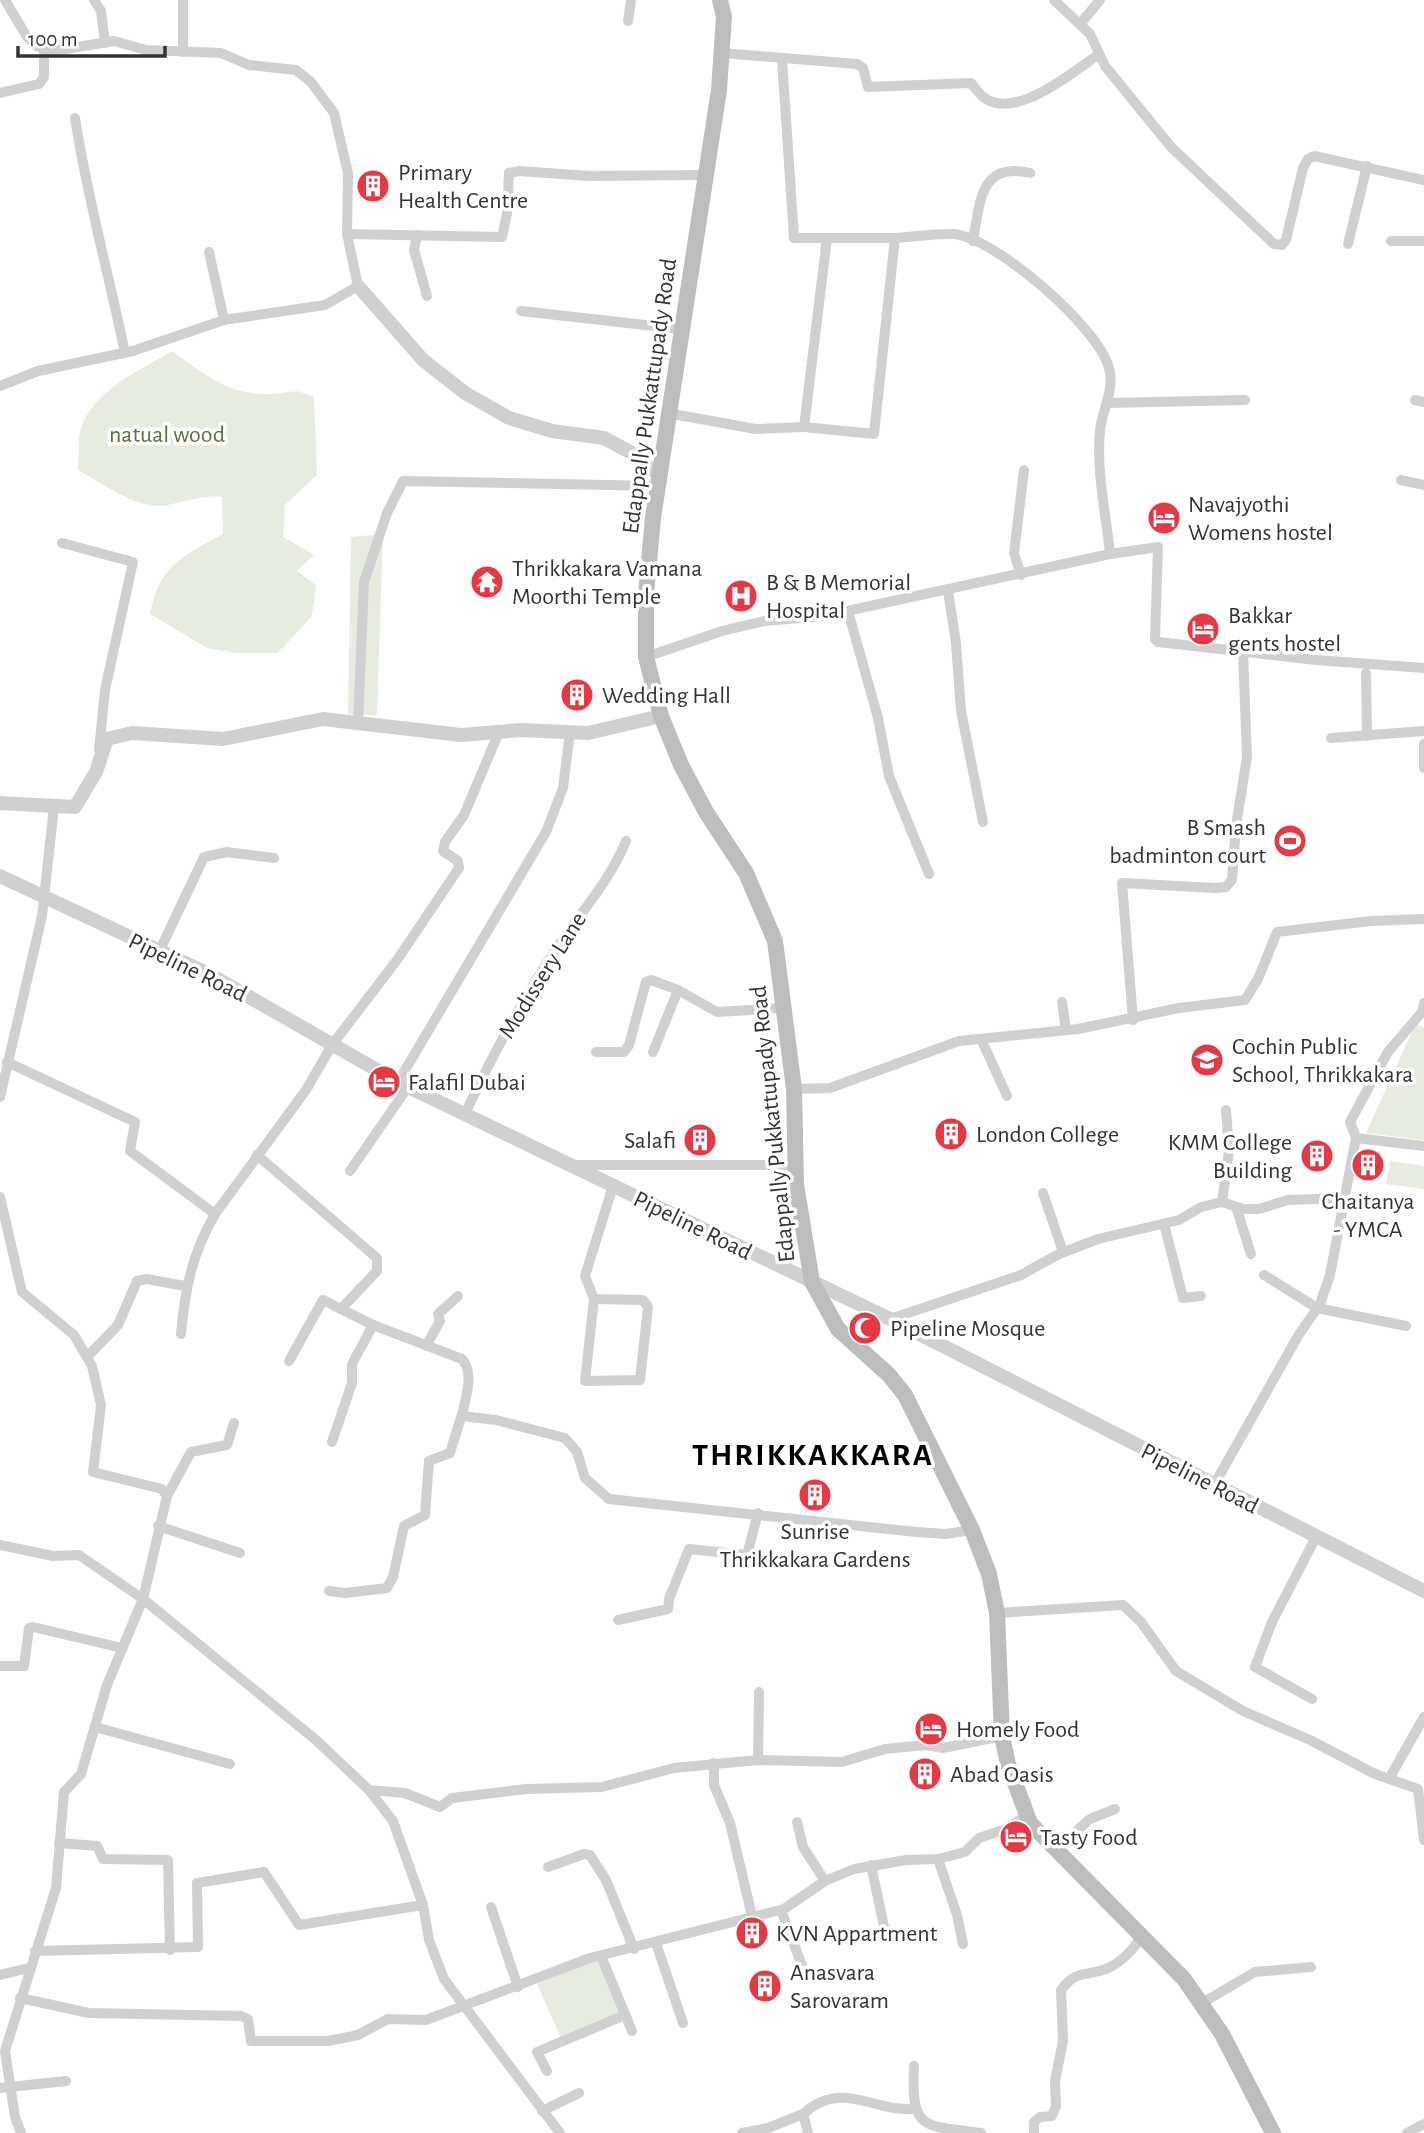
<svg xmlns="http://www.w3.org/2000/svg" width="1424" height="2133" font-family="'Alegreya Sans',sans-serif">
  <rect width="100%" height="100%" fill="#fff"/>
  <!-- green -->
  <g fill="#e6ecdf">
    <path d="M 172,351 C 205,375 228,395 272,394 C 294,393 291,387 314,397 L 317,475 L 285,505 L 283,537 L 314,555 L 297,571 L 316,585 L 312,616 L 278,653 L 236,653 L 207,648 L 150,614 C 159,566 182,556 223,534 L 222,497 C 202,495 188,501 168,505 C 138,511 104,484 78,470 C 79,458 78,443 80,432 C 90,391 141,370 172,351 Z"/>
    <polygon points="383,534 377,715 348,714 351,537"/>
    <polygon points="1415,1025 1424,1027 1424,1140 1366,1133"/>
    <polygon points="1390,1161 1424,1166 1424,1189 1386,1184"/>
    <polygon points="599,1958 621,2014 561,2038 537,1984"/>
  </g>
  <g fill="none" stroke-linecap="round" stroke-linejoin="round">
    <!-- minor -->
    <g stroke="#d0d0d0" stroke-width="10">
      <polyline points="94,0 101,11 105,43"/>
      <polyline points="1054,0 1090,34 1105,66 1171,147 1274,244 1282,245 1286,240 1303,168 1308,159 1314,156 1424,180"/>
      <polyline points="628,21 631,0"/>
      <polyline points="1081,23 1100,0"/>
      <polyline points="183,52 183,0"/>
      <path d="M 722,53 L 857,64 L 863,68 L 868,87 L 971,83 C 974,87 978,92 982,96 C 1013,123 1073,72 1099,54"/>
      <polyline points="782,59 794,238 895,238 874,434 804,427"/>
      <polyline points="0,93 39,84 44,77 44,48"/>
      <path d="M 75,118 C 87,197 109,275 125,353"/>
      <polyline points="347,234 502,237 507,214 509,173 519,171 589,176 705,175"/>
      <polyline points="417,235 414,250 427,296"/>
      <path d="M 895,238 C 914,237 936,233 954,234 C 996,238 1099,328 1109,368 C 1115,390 1102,409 1100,431 C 1096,470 1106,514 1110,554"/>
      <path d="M 973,241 C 980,204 979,161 1030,173"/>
      <polyline points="1391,241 1424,241"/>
      <polyline points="1348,244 1367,166"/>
      <polyline points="209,252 224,320"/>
      <polyline points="521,311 681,329"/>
      <polyline points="0,386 38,371 133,351 224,320 325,305 358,286 347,234 348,173 334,113 311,82 296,70 249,65 221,53 146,50 114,41 53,51 37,46 27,37 5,0"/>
      <polyline points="1415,400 1424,402"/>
      <polyline points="1107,403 1245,400"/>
      <polyline points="667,413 756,429 804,427 827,238"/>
      <polyline points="1401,480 1424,485"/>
      <polyline points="62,543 133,562 105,690 99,750"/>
      <polyline points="1021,575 1014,553 1024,470"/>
      <polyline points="948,591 956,643 961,711 983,822"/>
      <polyline points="848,611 878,718 889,776 929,874"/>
      <polyline points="646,657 722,631 764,621 824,616 1110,554 1158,547 1155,639 1158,642 1316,660 1424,668"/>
      <polyline points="1366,673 1367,736"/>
      <polyline points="358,723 364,582 387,513 403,481 658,486"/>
      <polyline points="1331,738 1424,731"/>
      <polyline points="1424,744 1424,768"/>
      <polyline points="159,952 204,857 227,852 274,858"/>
      <polyline points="1062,1002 1066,1030"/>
      <polyline points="1133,1020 1122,883 1216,888 1226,887 1232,880 1236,826 1247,757 1243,651"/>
      <polyline points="982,1041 1007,1096"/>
      <polyline points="596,1052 624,1052 629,1045 646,982 651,980 678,990"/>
      <polyline points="653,1052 678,990 717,1012 784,1008"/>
      <polyline points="7,1062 135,1122 130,1151 215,1214"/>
      <polyline points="398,1082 546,832 563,788 570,732"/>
      <polyline points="794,1089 830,1088 959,1041 1078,1029 1179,1008 1245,1000 1258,979 1277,932 1371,921 1424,919"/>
      <polyline points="0,1097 42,916 54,807"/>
      <path d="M 465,1114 C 492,1056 521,1002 556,949 C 580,913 610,881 626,841"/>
      <polyline points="1356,1138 1424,1146"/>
      <polyline points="257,1155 377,1258 377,1271 341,1309 373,1325 352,1364 352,1383 332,1442"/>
      <polyline points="574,1165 795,1165"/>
      <polyline points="350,1171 408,1087"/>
      <polyline points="1043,1193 1063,1252"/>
      <polyline points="0,1197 22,1292 74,1335 92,1366 101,1405 93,1472 162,1489 167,1496 143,1599 107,1685 81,1774 64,1792 56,1888 5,2051 15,2117 21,2133"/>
      <polyline points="1222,1202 1229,1150 1226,1110"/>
      <polyline points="1236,1207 1251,1254"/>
      <polyline points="1164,1224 1183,1298 1201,1296"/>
      <polyline points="1264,1275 1317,1308 1406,1326"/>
      <polyline points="594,1299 643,1300 648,1307 640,1380 585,1381 594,1299 585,1276 613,1186"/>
      <polyline points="890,1319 1021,1275 1059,1254 1098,1239 1179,1220 1201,1207 1222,1202 1243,1209 1259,1209 1288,1200 1344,1198"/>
      <path d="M 373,1325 L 462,1359 C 475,1373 465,1399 462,1416 L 496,1420 L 565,1438 L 577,1452 L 585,1478 L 609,1499 L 916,1532 L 946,1534 L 972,1530"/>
      <path d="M 181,1334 C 185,1289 192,1254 215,1214 L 306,1090 L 332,1045 L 397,960 L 459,868 L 458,861 L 443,851 L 445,842 L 464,815 L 499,732"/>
      <polyline points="426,1346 440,1321 438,1314 458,1296"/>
      <polyline points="87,1357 118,1325 137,1281 147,1279 185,1286"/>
      <polyline points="289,1361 323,1300 341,1309"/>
      <polyline points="1214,1485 1298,1336 1320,1304 1330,1275 1356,1138 1350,1122 1388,1052 1422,1012 1424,1003"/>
      <polyline points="167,1496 191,1452 227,1445 234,1423"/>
      <polyline points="158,1526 240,1553"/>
      <polyline points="0,1545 53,1556 79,1555 143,1599 316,1740 369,1790 405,1793 440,1807 452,1798 526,1789 602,1787 674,1768 758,1760 842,1762 885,1749 925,1745 943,1748 1002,1736"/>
      <polyline points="329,1591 345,1593 387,1588 393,1577 404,1526 425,1515 429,1461 450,1453 462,1414"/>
      <polyline points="997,1613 1123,1605 1141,1622 1176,1671 1243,1711 1310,1740 1375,1774 1418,1789 1424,1840"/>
      <polyline points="618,1620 668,1609 669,1599 689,1549 747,1555 758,1513"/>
      <polyline points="0,1666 24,1666 29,1628 33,1627 122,1648"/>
      <polyline points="1312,1699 1255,1667 1272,1622 1316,1537"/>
      <polyline points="95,1727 230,1764"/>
      <polyline points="758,1760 759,1692"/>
      <polyline points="714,1763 714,1785 730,1823 752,1916"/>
      <polyline points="1389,1779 1424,1717"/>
      <polyline points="369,1790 393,1821 423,1905 429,1940 444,1979 560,2133"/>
      <polyline points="797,1822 803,1847 825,1881"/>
      <polyline points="59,1843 97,1846 103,1859 168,1860 170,1950"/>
      <polyline points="1057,1848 1090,1819 1115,1809"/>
      <polyline points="938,1859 957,1915 963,1944"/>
      <polyline points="871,1865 886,1936"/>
      <polyline points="548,1867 584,1854 590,1855 606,1880 634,1949"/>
      <polyline points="491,1907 518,1987"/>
      <polyline points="781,1910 806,1976"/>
      <polyline points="656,1943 683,2023"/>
      <polyline points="35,1951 198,1947 197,1883 264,1872 299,1925 423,1905"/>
      <polyline points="601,1956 632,2031"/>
      <polyline points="0,1975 29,1968"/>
      <polyline points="20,1998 89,2013 241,2016 248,2019 251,2041 328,2041 358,2035 388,2019 426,2020 590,1958 784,1909 825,1881 854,1869 906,1860 938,1859 965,1852 979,1838 1006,1829 1027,1815"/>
      <polyline points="1202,2003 1255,1972 1311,1967"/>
      <path d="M 914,2066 C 911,2132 923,2125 981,2133"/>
      <polyline points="547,2071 537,2052 625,2015"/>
      <polyline points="0,2088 66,2081"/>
      <polyline points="542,2111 579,2093"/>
      <path d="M 803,2114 C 842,2079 873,2112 914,2109"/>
      <polyline points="742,2133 768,2128 803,2114 808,2133"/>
      <path d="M 1034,2133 L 1034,2122 L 1040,2117 L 1052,2116 L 1056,2106 L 1055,2081 L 1063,2041 L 1061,1990 C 1077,1969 1084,1977 1106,1969 C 1121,1963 1135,1948 1143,1934"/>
      <polyline points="1407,2133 1424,2124"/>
    </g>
    <!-- tertiary -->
    <g stroke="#d0d0d0" stroke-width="14">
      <polyline points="358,286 423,360 465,393 509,418 552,431 604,438 630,452 659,475"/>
      <polyline points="0,803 75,807 96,772 107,739 132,733 223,739 323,719 461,735 521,730 588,733 661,716"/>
      <polyline points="0,876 209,974 398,1082 890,1319 1424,1591"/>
    </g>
    <!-- secondary -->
    <polyline stroke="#bdbdbd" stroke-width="16" points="720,0 724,17 719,90 653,518 646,594 646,657 661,716 681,765 706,812 746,873 775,941 794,1089 796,1184 812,1282 838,1329 889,1375 905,1395 972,1530 989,1574 997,1613 1002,1736 1008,1764 1030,1823 1184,1979 1222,2034 1273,2133"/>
  </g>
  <!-- icons -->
  <defs>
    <symbol id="building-disc" viewBox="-11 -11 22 22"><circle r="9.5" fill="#e63946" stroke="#fff"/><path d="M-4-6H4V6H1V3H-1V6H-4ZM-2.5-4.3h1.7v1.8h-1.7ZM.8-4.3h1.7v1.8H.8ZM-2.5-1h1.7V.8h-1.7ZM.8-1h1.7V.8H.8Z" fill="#fff"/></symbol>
    <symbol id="hotel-disc" viewBox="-11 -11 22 22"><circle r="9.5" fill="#e63946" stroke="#fff"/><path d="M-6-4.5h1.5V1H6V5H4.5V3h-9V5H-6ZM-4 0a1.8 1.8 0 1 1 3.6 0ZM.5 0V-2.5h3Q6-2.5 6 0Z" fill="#fff"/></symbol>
    <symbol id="temple-disc" viewBox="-11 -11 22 22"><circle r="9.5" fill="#e63946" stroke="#fff"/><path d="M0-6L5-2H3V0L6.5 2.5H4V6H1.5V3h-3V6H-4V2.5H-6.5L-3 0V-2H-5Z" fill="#fff"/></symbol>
    <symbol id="hospital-disc" viewBox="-11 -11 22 22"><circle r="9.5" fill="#e63946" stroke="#fff"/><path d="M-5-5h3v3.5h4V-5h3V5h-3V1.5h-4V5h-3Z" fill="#fff"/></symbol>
    <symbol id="stadium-disc" viewBox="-11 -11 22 22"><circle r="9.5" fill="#e63946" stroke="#fff"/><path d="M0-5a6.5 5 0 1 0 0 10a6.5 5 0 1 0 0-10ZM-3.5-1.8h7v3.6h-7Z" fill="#fff"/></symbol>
    <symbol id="school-disc" viewBox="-11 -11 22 22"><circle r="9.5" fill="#e63946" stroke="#fff"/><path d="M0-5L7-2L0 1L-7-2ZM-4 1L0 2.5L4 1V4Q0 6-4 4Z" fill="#fff"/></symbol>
    <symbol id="mosque-disc" viewBox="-11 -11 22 22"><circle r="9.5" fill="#e63946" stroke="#fff"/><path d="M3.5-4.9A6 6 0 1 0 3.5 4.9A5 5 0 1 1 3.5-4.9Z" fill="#fff"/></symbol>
  </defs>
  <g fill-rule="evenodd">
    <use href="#building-disc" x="354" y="167" width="38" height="38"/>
    <use href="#hotel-disc" x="1145" y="499" width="38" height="38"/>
    <use href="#temple-disc" x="468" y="563" width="38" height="38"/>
    <use href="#hospital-disc" x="722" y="577" width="38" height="38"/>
    <use href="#hotel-disc" x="1184" y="610" width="38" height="38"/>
    <use href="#building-disc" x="558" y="676" width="38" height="38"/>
    <use href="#stadium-disc" x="1271" y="822" width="38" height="38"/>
    <use href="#school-disc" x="1188" y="1041" width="38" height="38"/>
    <use href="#hotel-disc" x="365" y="1063" width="38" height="38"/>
    <use href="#building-disc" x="932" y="1115" width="38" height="38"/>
    <use href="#building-disc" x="681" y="1121" width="38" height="38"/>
    <use href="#building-disc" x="1298" y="1137" width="38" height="38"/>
    <use href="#building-disc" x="1349" y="1146" width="38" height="38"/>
    <use href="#mosque-disc" x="846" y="1309" width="38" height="38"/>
    <use href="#building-disc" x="796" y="1476" width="38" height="38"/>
    <use href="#hotel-disc" x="912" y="1710" width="38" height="38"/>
    <use href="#building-disc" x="906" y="1755" width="38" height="38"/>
    <use href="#hotel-disc" x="997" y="1818" width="38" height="38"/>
    <use href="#building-disc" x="733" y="1914" width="38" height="38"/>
    <use href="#building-disc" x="746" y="1967" width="38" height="38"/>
  </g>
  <g text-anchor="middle" stroke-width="7" stroke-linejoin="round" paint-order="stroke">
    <!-- poi labels -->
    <g font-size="24" fill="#333" stroke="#fff" text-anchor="start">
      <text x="398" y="180">Primary<tspan x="398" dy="28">Health Centre</tspan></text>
      <text x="1188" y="512">Navajyothi<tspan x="1188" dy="28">Womens hostel</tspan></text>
      <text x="512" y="576">Thrikkakara Vamana<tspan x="512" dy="28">Moorthi Temple</tspan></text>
      <text x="766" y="590">B &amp; B Memorial<tspan x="766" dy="28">Hospital</tspan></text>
      <text x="1228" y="623">Bakkar<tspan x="1228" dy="28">gents hostel</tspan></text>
      <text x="602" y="703">Wedding Hall</text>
      <text x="1266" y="835" text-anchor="end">B Smash<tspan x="1266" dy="28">badminton court</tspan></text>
      <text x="1232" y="1054">Cochin Public<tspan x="1232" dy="28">School, Thrikkakara</tspan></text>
      <text x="408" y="1090">Falafil Dubai</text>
      <text x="976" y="1142">London College</text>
      <text x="676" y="1148" text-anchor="end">Salafi</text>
      <text x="1292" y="1150" text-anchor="end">KMM College<tspan x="1292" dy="28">Building</tspan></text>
      <text x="1368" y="1209" text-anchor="middle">Chaitanya<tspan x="1368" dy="28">- YMCA</tspan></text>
      <text x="890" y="1336">Pipeline Mosque</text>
      <text x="815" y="1539" text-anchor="middle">Sunrise<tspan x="815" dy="28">Thrikkakara Gardens</tspan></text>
      <text x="956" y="1737">Homely Food</text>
      <text x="950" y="1782">Abad Oasis</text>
      <text x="1040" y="1845">Tasty Food</text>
      <text x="776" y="1941">KVN Appartment</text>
      <text x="790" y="1980">Anasvara<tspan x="790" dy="28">Sarovaram</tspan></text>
    </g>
    <!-- street labels -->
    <g font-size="24" fill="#333" stroke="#fff">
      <text transform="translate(649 396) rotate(-82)" y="8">Edappally Pukkattupady Road</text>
      <text transform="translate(188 967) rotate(26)" y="8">Pipeline Road</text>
      <text transform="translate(542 975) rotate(-58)" y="8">Modissery Lane</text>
      <text transform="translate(772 1124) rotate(-96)" y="8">Edappally Pukkattupady Road</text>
      <text transform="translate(693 1225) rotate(26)" y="8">Pipeline Road</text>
      <text transform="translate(1200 1478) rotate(27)" y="8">Pipeline Road</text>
    </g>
    <!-- park labels -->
    <g font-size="24" fill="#56703f" stroke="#fff">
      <text x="167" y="442">natual wood</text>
    </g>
    <!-- district labels -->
    <g font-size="32" font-weight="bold" letter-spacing="2" fill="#000" stroke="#fff">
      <text x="813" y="1465">THRIKKAKKARA</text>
    </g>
  </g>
  <!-- scale -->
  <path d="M18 46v10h147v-10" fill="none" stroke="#333333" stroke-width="3.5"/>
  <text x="28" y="46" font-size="21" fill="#333333" stroke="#ffffff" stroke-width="5" paint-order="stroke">100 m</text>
</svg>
